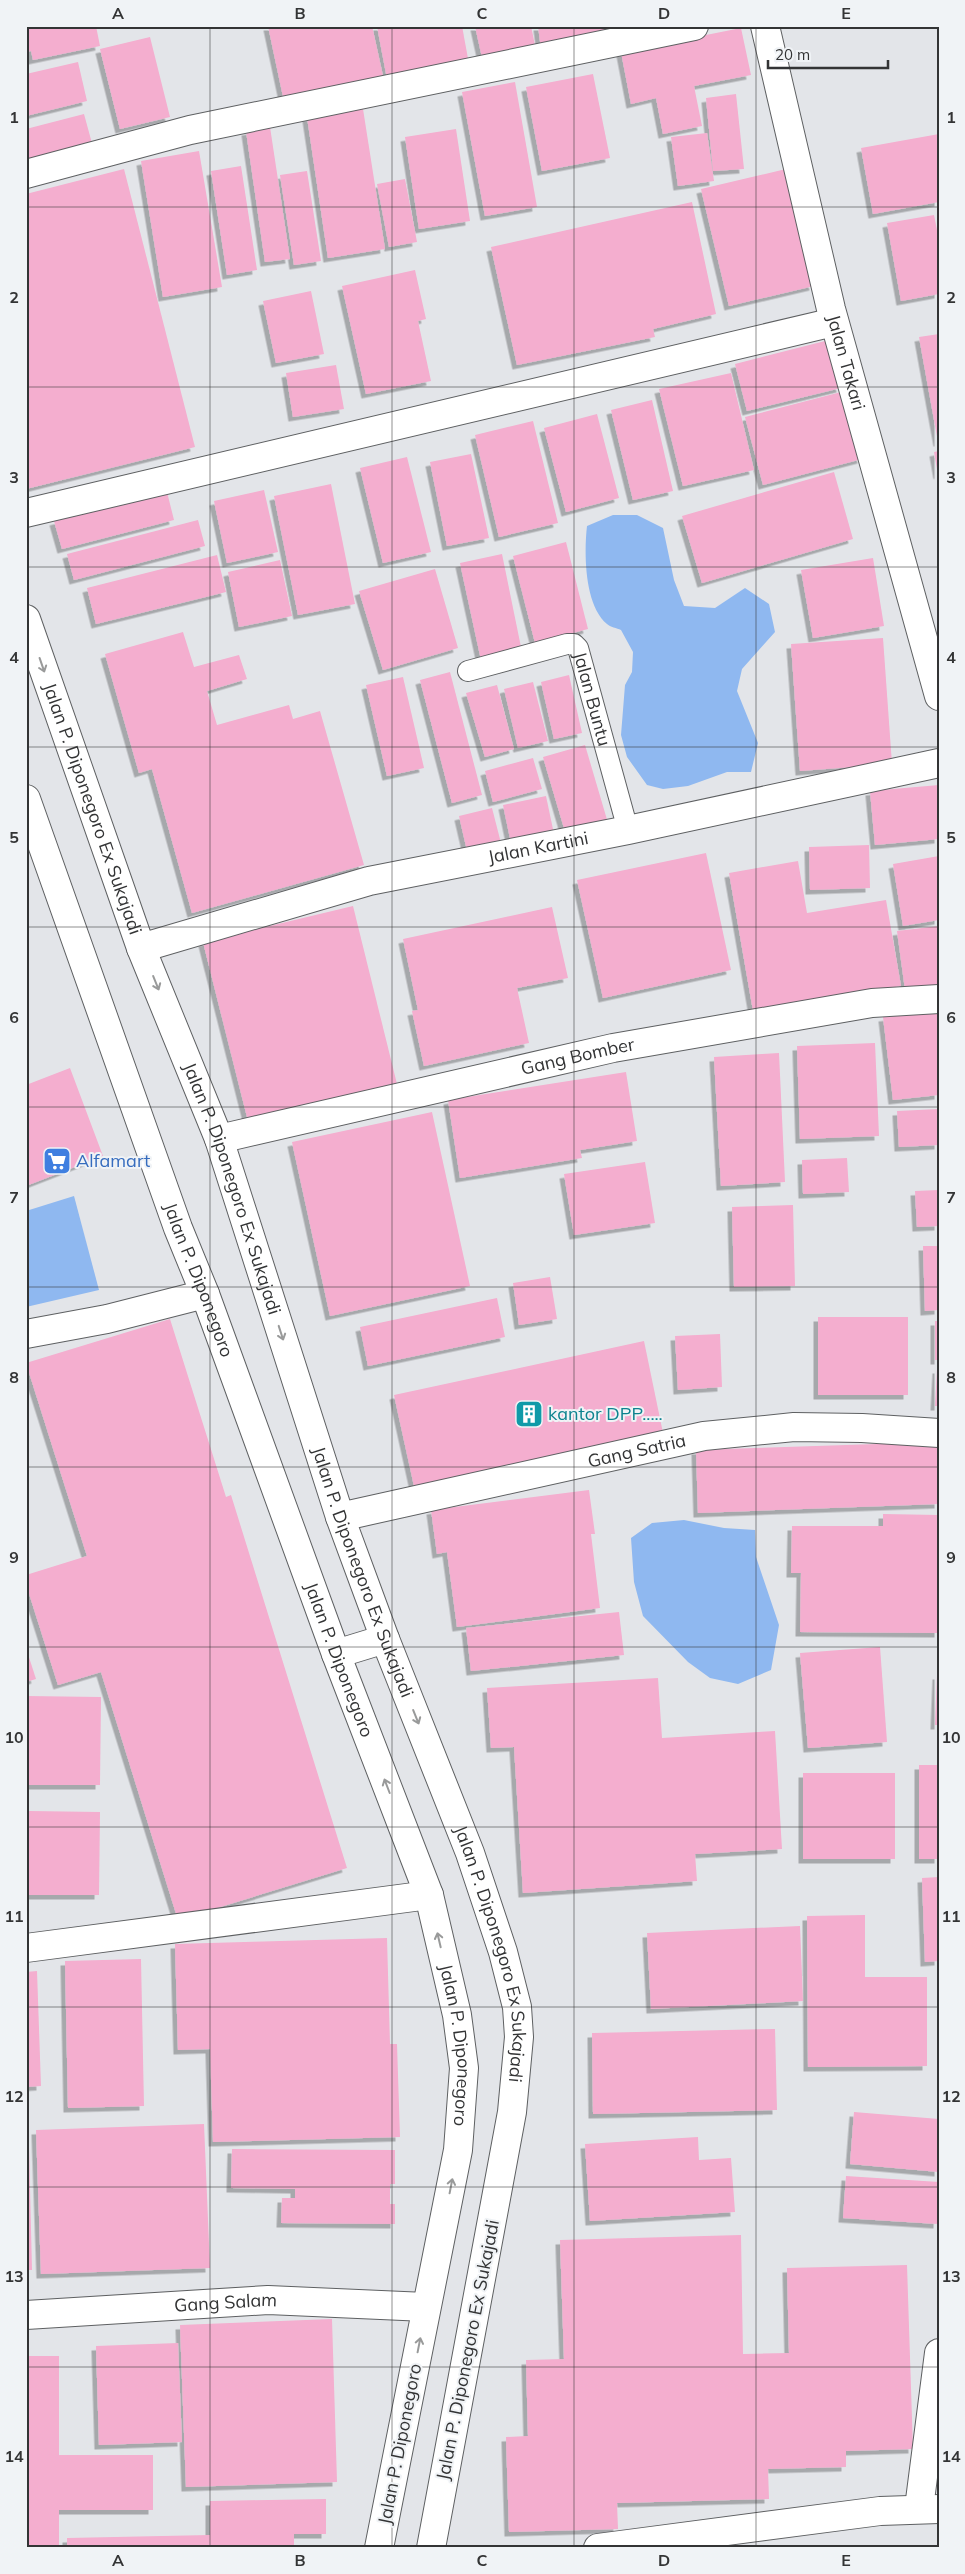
<svg xmlns="http://www.w3.org/2000/svg" width="965" height="2574" font-family="Mulish,sans-serif">
  <defs>
    <filter id="shadow"><feDropShadow dx="-4.5" dy="4.5" stdDeviation="0" flood-color="#0004"/></filter>
  </defs>
  <rect width="100%" height="100%" fill="#e3e5e9"/>
  <!-- green -->
  <g fill="#8fb8f0">
    <path d="M 613,515 L 637,515 L 663,528 L 674,580 L 684,606 L 715,608 L 745,588 L 769,604 L 775,632 L 742,669 L 737,691 L 758,743 L 751,772 L 727,772 L 688,786 L 663,789 L 647,785 L 627,757 L 621,735 L 625,685 L 632,672 L 633,652 L 621,630 C 617,628 610,627 607,624 C 584,605 584,552 587,526 Z"/>
    <polygon points="74,1196 99,1290 26,1307 26,1211"/>
    <polygon points="684,1520 724,1528 755,1530 756,1557 779,1625 771,1670 738,1684 710,1678 688,1662 643,1616 634,1582 631,1538 652,1523"/>
  </g>
  <!-- building -->
  <g fill="#f4aecf" filter="url(#shadow)">
    <polygon points="26,26 96,26 100,46 33,60 31,51 26,52 26,35 29,40"/>
    <polygon points="268,26 372,26 385,85 285,106"/>
    <polygon points="377,26 462,26 469,64 387,79"/>
    <polygon points="475,26 531,26 536,50 483,62"/>
    <polygon points="538,26 622,26 623,38 541,49"/>
    <polygon points="741,28 751,75 694,86 702,126 663,134 656,98 631,104 621,52"/>
    <polygon points="150,37 170,117 120,129 100,49"/>
    <polygon points="78,62 87,101 26,116 26,74"/>
    <polygon points="593,74 610,158 542,171 526,87"/>
    <polygon points="515,82 537,207 485,216 462,92"/>
    <polygon points="736,94 744,169 713,171 706,98"/>
    <polygon points="363,109 385,249 328,258 307,117"/>
    <polygon points="84,114 93,147 26,165 26,129"/>
    <polygon points="270,127 290,259 265,262 246,131"/>
    <polygon points="456,129 470,221 419,229 405,137"/>
    <polygon points="707,133 714,181 678,186 671,137"/>
    <polygon points="939,134 939,202 873,214 861,148"/>
    <polygon points="199,151 222,287 163,297 141,161"/>
    <polygon points="241,166 257,270 227,275 211,171"/>
    <polygon points="124,169 195,447 26,489 26,194"/>
    <polygon points="786,169 814,286 729,306 701,189"/>
    <polygon points="307,171 321,261 294,265 280,175"/>
    <polygon points="405,179 417,242 389,247 377,184"/>
    <polygon points="692,202 716,314 653,329 655,337 517,365 491,247"/>
    <polygon points="934,215 939,240 939,294 901,301 887,223"/>
    <polygon points="415,270 426,319 418,321 431,381 366,394 342,286"/>
    <polygon points="311,291 324,354 276,363 263,301"/>
    <polygon points="939,334 939,442 938,442 919,337"/>
    <polygon points="829,340 841,388 747,411 735,364"/>
    <polygon points="336,365 344,409 293,417 286,373"/>
    <polygon points="731,373 754,470 683,486 659,389"/>
    <polygon points="845,391 862,459 763,485 745,417"/>
    <polygon points="652,400 673,491 633,500 611,410"/>
    <polygon points="597,414 619,498 566,512 544,428"/>
    <polygon points="533,421 558,523 499,537 475,435"/>
    <polygon points="939,451 939,474 938,475 934,452"/>
    <polygon points="471,454 489,538 447,546 430,462"/>
    <polygon points="407,457 431,552 383,563 360,468"/>
    <polygon points="834,472 853,539 702,583 682,516"/>
    <polygon points="331,484 355,604 298,615 274,496"/>
    <polygon points="264,490 278,552 227,563 214,501"/>
    <polygon points="167,492 174,520 62,549 54,521"/>
    <polygon points="198,520 205,546 74,580 67,554"/>
    <polygon points="566,542 588,629 535,643 513,556"/>
    <polygon points="502,554 522,652 481,660 460,563"/>
    <polygon points="217,555 226,592 96,624 87,588"/>
    <polygon points="873,558 884,626 813,638 801,570"/>
    <polygon points="280,560 292,616 239,627 228,572"/>
    <polygon points="435,569 458,648 383,670 359,591"/>
    <polygon points="183,632 194,667 239,655 247,679 207,691 217,725 289,705 293,719 320,711 364,865 192,913 152,769 139,773 105,654"/>
    <polygon points="883,638 892,764 800,771 791,644"/>
    <polygon points="450,672 482,795 452,803 420,680"/>
    <polygon points="569,675 582,733 554,739 541,682"/>
    <polygon points="403,677 424,768 387,776 366,685"/>
    <polygon points="533,682 548,741 518,748 504,689"/>
    <polygon points="497,685 514,749 485,757 466,693"/>
    <polygon points="585,745 608,823 566,835 543,757"/>
    <polygon points="533,758 542,789 493,802 485,771"/>
    <polygon points="939,785 939,839 875,845 870,791"/>
    <polygon points="546,796 554,834 511,843 503,805"/>
    <polygon points="492,808 502,847 468,855 459,816"/>
    <polygon points="869,845 870,888 810,890 809,847"/>
    <polygon points="706,853 731,970 603,998 577,880"/>
    <polygon points="939,856 939,920 903,926 893,864"/>
    <polygon points="798,861 807,913 886,900 901,986 753,1011 729,873"/>
    <polygon points="353,906 397,1084 248,1121 203,942"/>
    <polygon points="552,907 568,978 517,988 529,1043 424,1066 412,1011 418,1010 403,939"/>
    <polygon points="939,926 939,993 906,997 897,931"/>
    <polygon points="939,1011 939,1095 893,1100 883,1017"/>
    <polygon points="875,1043 879,1136 800,1139 797,1046"/>
    <polygon points="779,1053 785,1182 721,1186 714,1057"/>
    <polygon points="70,1068 103,1156 26,1186 26,1085"/>
    <polygon points="626,1072 637,1141 580,1150 582,1158 460,1178 448,1100"/>
    <polygon points="939,1109 939,1145 899,1147 897,1111"/>
    <polygon points="432,1112 470,1286 330,1316 292,1142"/>
    <polygon points="847,1158 849,1192 803,1194 802,1160"/>
    <polygon points="645,1162 655,1223 574,1235 564,1174"/>
    <polygon points="939,1190 939,1226 917,1227 915,1191"/>
    <polygon points="793,1205 795,1286 734,1287 732,1207"/>
    <polygon points="923,1246 939,1246 939,1310 925,1311"/>
    <polygon points="550,1277 557,1319 519,1325 513,1283"/>
    <polygon points="497,1298 505,1337 368,1366 360,1327"/>
    <rect x="818" y="1317" width="90" height="78"/>
    <polygon points="170,1319 226,1497 231,1495 347,1868 178,1920 101,1672 58,1685 26,1584 26,1575 87,1556 26,1363"/>
    <rect x="935" y="1321" width="4" height="39"/>
    <polygon points="720,1334 722,1387 678,1390 675,1336"/>
    <polygon points="644,1341 663,1433 414,1486 394,1395"/>
    <polygon points="937,1369 939,1369 939,1406 935,1406"/>
    <polygon points="939,1442 939,1504 698,1513 696,1450"/>
    <polygon points="589,1490 595,1534 591,1534 600,1608 457,1627 447,1552 437,1554 431,1510"/>
    <polygon points="883,1514 939,1515 939,1633 800,1632 801,1573 791,1573 792,1526 883,1526"/>
    <polygon points="619,1612 624,1655 471,1671 466,1628"/>
    <polygon points="880,1647 887,1742 808,1748 800,1653"/>
    <polygon points="26,1648 36,1679 26,1682"/>
    <polygon points="937,1675 939,1675 939,1725 935,1725"/>
    <polygon points="658,1678 662,1738 775,1731 782,1849 695,1854 697,1881 523,1893 514,1747 491,1748 487,1688"/>
    <polygon points="26,1696 101,1697 100,1785 26,1785"/>
    <rect x="919" y="1765" width="20" height="94"/>
    <rect x="803" y="1773" width="92" height="86"/>
    <polygon points="29,1811 100,1812 99,1895 28,1895"/>
    <polygon points="939,1877 939,1961 925,1962 922,1878"/>
    <polygon points="865,1915 865,1977 927,1977 927,2066 808,2067 807,1916"/>
    <polygon points="800,1926 803,2001 651,2009 647,1933"/>
    <polygon points="387,1938 390,2044 397,2044 400,2137 213,2142 210,2049 178,2050 175,1944"/>
    <polygon points="141,1959 144,2106 68,2108 65,1961"/>
    <polygon points="37,1971 41,2086 26,2087 26,1972"/>
    <polygon points="775,2029 777,2110 593,2114 592,2033"/>
    <polygon points="26,2105 28,2105 32,2270 26,2270"/>
    <polygon points="854,2112 939,2119 939,2172 850,2164"/>
    <polygon points="204,2124 210,2268 41,2274 36,2130"/>
    <polygon points="698,2137 699,2160 731,2158 735,2212 590,2221 585,2144"/>
    <polygon points="232,2149 395,2150 395,2184 390,2184 390,2204 395,2204 395,2224 281,2223 282,2198 295,2198 295,2189 231,2188"/>
    <polygon points="846,2176 939,2182 938,2224 843,2218"/>
    <polygon points="741,2235 743,2354 789,2353 787,2268 907,2265 913,2449 846,2451 846,2467 768,2469 769,2499 617,2503 618,2529 509,2532 506,2437 528,2436 526,2360 564,2359 560,2240"/>
    <polygon points="332,2319 337,2482 186,2487 180,2325"/>
    <polygon points="178,2343 182,2442 99,2445 96,2346"/>
    <polygon points="26,2356 59,2356 59,2455 153,2455 153,2510 59,2510 59,2548 26,2548"/>
    <polygon points="326,2499 326,2534 294,2534 294,2548 67,2548 67,2538 210,2535 210,2501"/>
  </g>
  <g fill="none" stroke-linecap="round" stroke-linejoin="round">
    <defs>
      <g id="lane">
        <path id="s1" d="M 468,671 L 567,644 L 574,644 L 578,648 L 628,830"/>
      </g>
      <g id="street">
        <path id="s2" d="M 765,26 L 831,309 L 939,696"/>
        <polyline points="26,174 190,130 694,26"/>
        <polyline points="26,513 834,322"/>
        <path id="s3" d="M 141,948 L 369,881 L 628,830 L 939,763"/>
        <path id="s4" d="M 219,1139 L 613,1048 L 872,1003 L 939,999"/>
        <polyline points="26,1334 107,1319 205,1294"/>
        <path id="s5" d="M 340,1517 L 704,1436 L 794,1427 L 862,1428 L 939,1433"/>
        <polyline points="26,1948 429,1895"/>
        <path id="s6" d="M 26,2315 L 268,2300 L 426,2307"/>
        <polyline points="919,2508 939,2353"/>
        <polyline points="598,2548 880,2511 939,2509"/>
      </g>
      <g id="primary">
        <path id="s7" d="M 26,619 L 141,948 L 219,1139 L 340,1517 L 385,1639 L 470,1853 L 503,1952 L 517,2007 L 519,2037 L 512,2112 L 431,2548"/>
        <path id="s8" d="M 26,799 L 178,1228 L 205,1294 L 336,1654 L 429,1895 L 457,2015 L 464,2068 L 458,2150 L 379,2548"/>
        <polyline points="336,1654 385,1639"/>
      </g>
    </defs>
    <!-- lane casing -->
    <use href="#lane" stroke="#5e6062" stroke-width="22"/>
    <!-- street casing -->
    <use href="#street" stroke="#5e6062" stroke-width="30"/>
    <!-- primary casing -->
    <use href="#primary" stroke="#5e6062" stroke-width="30"/>
    <!-- lane -->
    <use href="#lane" stroke="#fff" stroke-width="20"/>
    <!-- street -->
    <use href="#street" stroke="#fff" stroke-width="28"/>
    <!-- primary -->
    <use href="#primary" stroke="#fff" stroke-width="28"/>
  </g>
  <!-- one-way arrows -->
  <defs><path id="oneway-shaft" d="M-6 0H5M1.5-3L5.5 0L1.5 3" fill="none" stroke-width="1.6" stroke-linecap="round" stroke-linejoin="round" transform="scale(1.25)"/></defs>
  <g stroke="#999a9a">
    <use href="#oneway-shaft" transform="translate(42 665) rotate(71)"/>
    <use href="#oneway-shaft" transform="translate(156 983) rotate(68)"/>
    <use href="#oneway-shaft" transform="translate(281 1333) rotate(72)"/>
    <use href="#oneway-shaft" transform="translate(416 1717) rotate(68)"/>
    <use href="#oneway-shaft" transform="translate(387 1786) rotate(-111)"/>
    <use href="#oneway-shaft" transform="translate(439 1940) rotate(-103)"/>
    <use href="#oneway-shaft" transform="translate(451 2186) rotate(-79)"/>
    <use href="#oneway-shaft" transform="translate(419 2345) rotate(-79)"/>
  </g>
  <!-- grid -->
  <path fill="none" stroke="#333435" stroke-width="1" stroke-opacity="0.55" d="M 210,26 L 210,2548M 392,26 L 392,2548M 574,26 L 574,2548M 756,26 L 756,2548M 26,207 L 939,207M 26,387 L 939,387M 26,567 L 939,567M 26,747 L 939,747M 26,927 L 939,927M 26,1107 L 939,1107M 26,1287 L 939,1287M 26,1467 L 939,1467M 26,1647 L 939,1647M 26,1827 L 939,1827M 26,2007 L 939,2007M 26,2187 L 939,2187M 26,2367 L 939,2367"/>
  <!-- icons -->
  <defs>
    <symbol id="supermarket-square" viewBox="-11 -11 22 22"><rect x="-9" y="-9" width="18" height="18" rx="4" fill="#3f7fe0" stroke="#f0f3f6"/><path d="M-6-5.5h2.5l.6 2H6L4.5 2H-2.5L-4.4-4H-6ZM-1.5 3.2a1.3 1.3 0 1 0 .1 0ZM3 3.2a1.3 1.3 0 1 0 .1 0Z" fill="#fff"/></symbol>
    <symbol id="building-square" viewBox="-11 -11 22 22"><rect x="-9" y="-9" width="18" height="18" rx="4" fill="#0f9aa8" stroke="#f0f3f6"/><path d="M-4-6H4V6H1V3H-1V6H-4ZM-2.5-4.3h1.7v1.8h-1.7ZM.8-4.3h1.7v1.8H.8ZM-2.5-1h1.7V.8h-1.7ZM.8-1h1.7V.8H.8Z" fill="#fff"/></symbol>
  </defs>
  <g fill-rule="evenodd">
    <use href="#supermarket-square" x="41" y="1145" width="32" height="32"/>
    <use href="#building-square" x="513" y="1398" width="32" height="32"/>
  </g>
  <g text-anchor="middle" stroke-width="4" stroke-linejoin="round" paint-order="stroke">
    <!-- street labels -->
    <g font-size="18" fill="#333435" stroke="#f0f3f6">
      <text dy="6" stroke="none"><textPath href="#s2" startOffset="346">Jalan Takari</textPath></text>
      <text dy="6" stroke="none"><textPath href="#s1" startOffset="168">Jalan Buntu</textPath></text>
      <text dy="6" stroke="none"><textPath href="#s7" startOffset="201">Jalan P. Diponegoro Ex Sukajadi</textPath></text>
      <text dy="6" stroke="none"><textPath href="#s3" startOffset="410">Jalan Kartini</textPath></text>
      <text dy="6" stroke="none"><textPath href="#s4" startOffset="368">Gang Bomber</textPath></text>
      <text dy="6" stroke="none"><textPath href="#s7" startOffset="606">Jalan P. Diponegoro Ex Sukajadi</textPath></text>
      <text dy="6" stroke="none"><textPath href="#s8" startOffset="511">Jalan P. Diponegoro</textPath></text>
      <text dy="6" stroke="none"><textPath href="#s5" startOffset="304">Gang Satria</textPath></text>
      <text dy="6" stroke="none"><textPath href="#s7" startOffset="1011">Jalan P. Diponegoro Ex Sukajadi</textPath></text>
      <text dy="6" stroke="none"><textPath href="#s8" startOffset="916">Jalan P. Diponegoro</textPath></text>
      <text dy="6" stroke="none"><textPath href="#s7" startOffset="1416">Jalan P. Diponegoro Ex Sukajadi</textPath></text>
      <text dy="6" stroke="none"><textPath href="#s8" startOffset="1321">Jalan P. Diponegoro</textPath></text>
      <text dy="6" stroke="none"><textPath href="#s6" startOffset="200">Gang Salam</textPath></text>
      <text transform="translate(468 2350) rotate(-79)" y="6">Jalan P. Diponegoro Ex Sukajadi</text>
      <text transform="translate(400 2444) rotate(-79)" y="6">Jalan P. Diponegoro</text>
    </g>
    <!-- shop labels -->
    <g font-size="18" fill="#366cbe" stroke="#f0f3f6" text-anchor="start">
      <text x="76" y="1167">Alfamart</text>
    </g>
    <!-- culture labels -->
    <g font-size="18" fill="#0d838f" stroke="#f0f3f6" text-anchor="start">
      <text x="548" y="1420">kantor DPP.....</text>
    </g>
  </g>
  <!-- border -->
  <rect width="965" height="2574" fill="none" stroke="#f0f3f6" stroke-width="55"/>
  <!-- scale -->
  <path d="M768 60v8h120v-8" fill="none" stroke="#333435" stroke-width="2.5"/>
  <text x="775" y="60" font-size="15" fill="#333435" stroke="#f0f3f6" stroke-width="4" paint-order="stroke">20 m</text>
  <rect x="28" y="28" width="910" height="2518" fill="none" stroke="#333435" stroke-width="2"/>
  <g font-size="16" text-anchor="middle" font-weight="bold" fill="#333435">
    <text x="118" y="19">A</text>
    <text x="300" y="19">B</text>
    <text x="482" y="19">C</text>
    <text x="664" y="19">D</text>
    <text x="846" y="19">E</text>
    <text x="14" y="123">1</text>
    <text x="951" y="123">1</text>
    <text x="14" y="303">2</text>
    <text x="951" y="303">2</text>
    <text x="14" y="483">3</text>
    <text x="951" y="483">3</text>
    <text x="14" y="663">4</text>
    <text x="951" y="663">4</text>
    <text x="14" y="843">5</text>
    <text x="951" y="843">5</text>
    <text x="14" y="1023">6</text>
    <text x="951" y="1023">6</text>
    <text x="14" y="1203">7</text>
    <text x="951" y="1203">7</text>
    <text x="14" y="1383">8</text>
    <text x="951" y="1383">8</text>
    <text x="14" y="1563">9</text>
    <text x="951" y="1563">9</text>
    <text x="14" y="1743">10</text>
    <text x="951" y="1743">10</text>
    <text x="14" y="1922">11</text>
    <text x="951" y="1922">11</text>
    <text x="14" y="2102">12</text>
    <text x="951" y="2102">12</text>
    <text x="14" y="2282">13</text>
    <text x="951" y="2282">13</text>
    <text x="14" y="2462">14</text>
    <text x="951" y="2462">14</text>
    <text x="118" y="2566">A</text>
    <text x="300" y="2566">B</text>
    <text x="482" y="2566">C</text>
    <text x="664" y="2566">D</text>
    <text x="846" y="2566">E</text>
  </g>
</svg>
